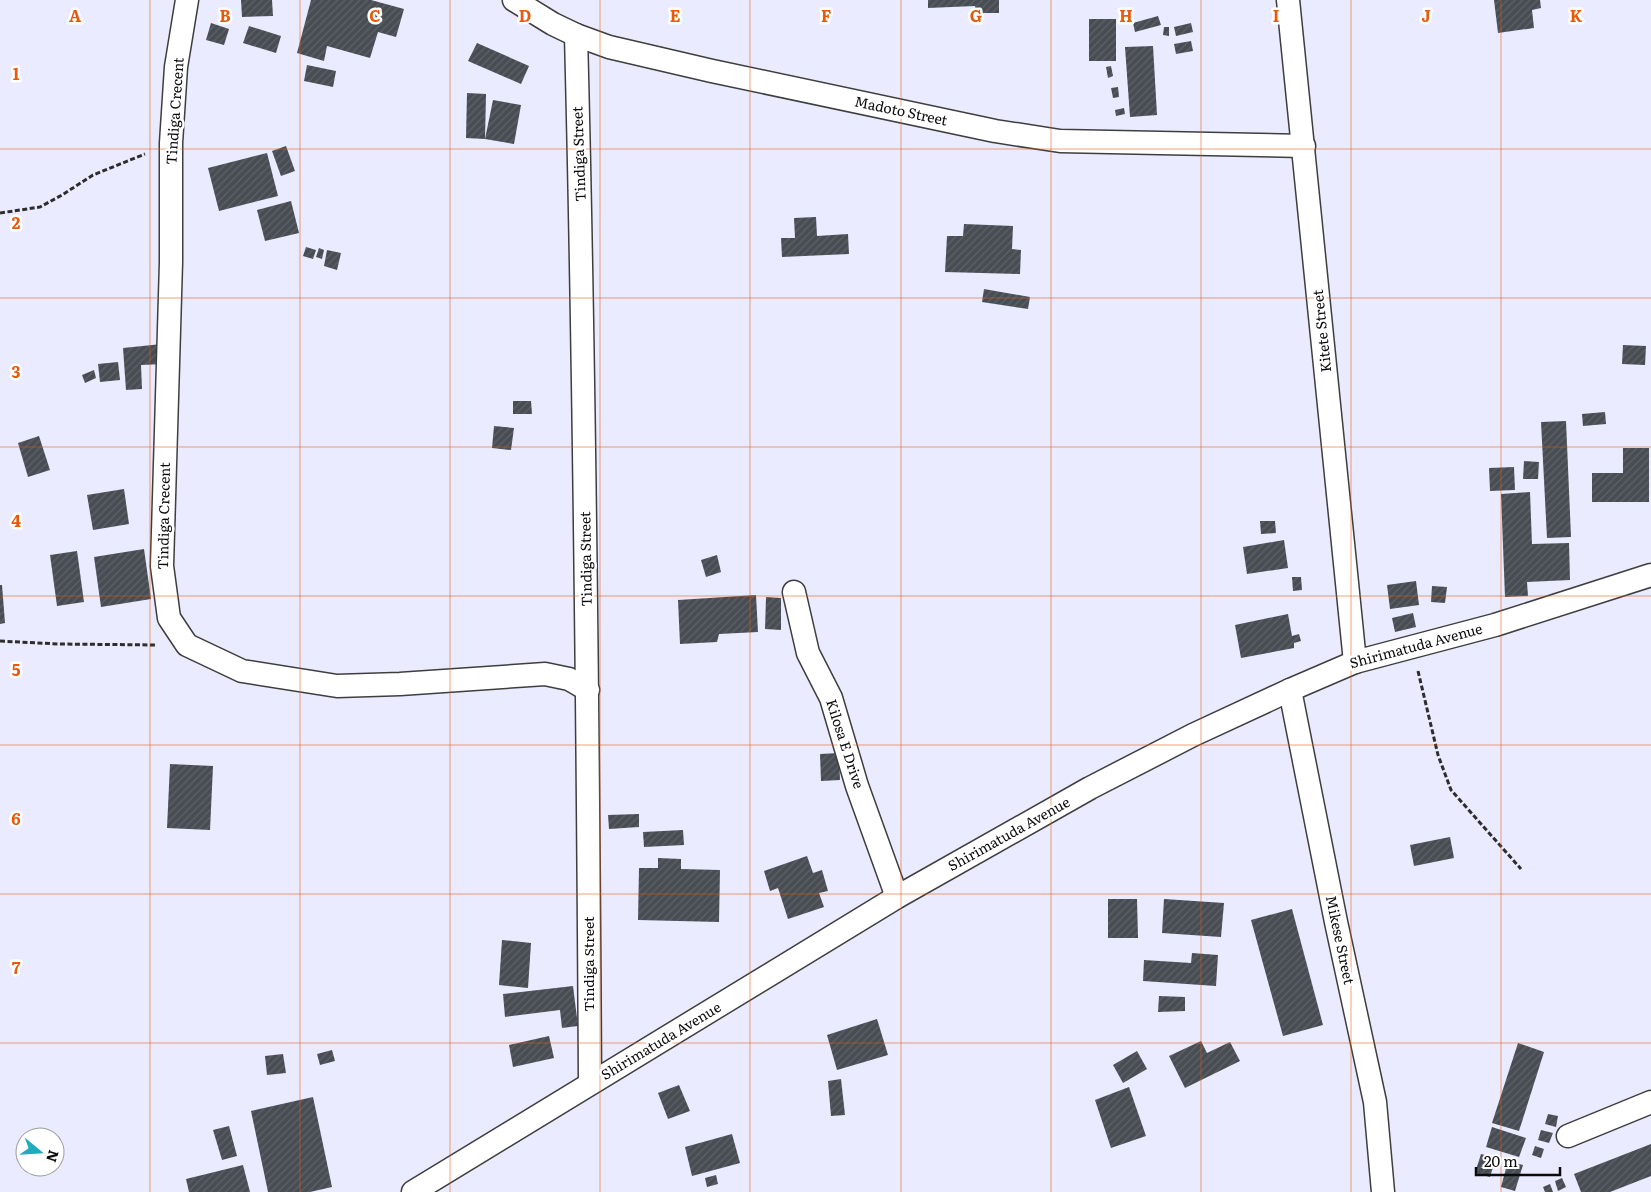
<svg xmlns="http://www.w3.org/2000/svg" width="1651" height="1192" font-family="Literata,serif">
  <defs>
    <pattern id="building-hatch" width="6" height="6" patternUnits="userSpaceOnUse" patternTransform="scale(1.25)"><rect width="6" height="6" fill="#484d54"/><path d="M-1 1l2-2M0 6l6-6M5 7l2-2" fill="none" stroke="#5e6268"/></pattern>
  </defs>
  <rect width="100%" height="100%" fill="#eaebff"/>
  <!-- building -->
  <g fill="url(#building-hatch)">
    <polygon points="241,0 272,0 273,16 242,17"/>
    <polygon points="311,0 371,0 404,9 396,37 378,32 370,58 327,46 324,61 297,53"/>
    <polygon points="928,0 999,0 999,13 975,13 975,6 928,8"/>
    <polygon points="1494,0 1540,0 1541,8 1532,10 1534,28 1498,33"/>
    <polygon points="1158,16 1161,25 1135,32 1133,23"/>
    <rect x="1089" y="19" width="27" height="42"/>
    <polygon points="211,23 229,29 224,45 206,40"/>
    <polygon points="1191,23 1193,32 1176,36 1174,27"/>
    <polygon points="249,26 281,36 276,53 243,43"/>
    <polygon points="1164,27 1169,27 1169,36 1163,35"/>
    <polygon points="1191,41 1193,51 1176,54 1174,44"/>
    <polygon points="477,43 529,66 521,84 468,61"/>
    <polygon points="1153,46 1157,115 1130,117 1125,47"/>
    <polygon points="307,65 336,71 333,87 304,81"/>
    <polygon points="1111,66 1113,76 1108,78 1106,67"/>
    <polygon points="1118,87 1119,97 1113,98 1111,88"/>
    <polygon points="467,93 486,94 485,139 493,100 521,105 514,144 485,139 466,138"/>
    <polygon points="1124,108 1125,114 1116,116 1115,110"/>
    <polygon points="286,146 295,171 281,176 272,151"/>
    <polygon points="267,153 278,196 219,211 208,168"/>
    <polygon points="291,201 299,233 265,241 257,210"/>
    <polygon points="816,217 817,236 848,234 849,254 782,257 781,238 795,238 794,218"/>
    <polygon points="964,224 1013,226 1012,249 1021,250 1020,274 945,272 947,236 963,236"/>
    <polygon points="306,247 316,250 313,259 303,256"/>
    <polygon points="319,248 324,250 322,259 316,257"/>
    <polygon points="327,250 341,253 337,270 324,266"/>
    <polygon points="984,289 1030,297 1028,309 982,302"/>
    <polygon points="162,344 164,364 141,365 142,389 126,390 123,348"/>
    <polygon points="1623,345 1646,346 1645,365 1622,364"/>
    <polygon points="118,362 120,380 100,382 98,364"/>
    <polygon points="94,370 96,378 85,383 82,375"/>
    <polygon points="513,401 531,401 532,414 513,414"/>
    <polygon points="1605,412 1606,424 1583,426 1582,414"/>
    <polygon points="1566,421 1571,537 1547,538 1541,422"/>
    <polygon points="494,426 514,428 511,450 492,448"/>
    <polygon points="39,436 50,470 28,477 18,443"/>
    <polygon points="1623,448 1649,448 1649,502 1592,502 1592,473 1623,473"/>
    <polygon points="1524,461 1539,462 1538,479 1523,479"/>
    <polygon points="1514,467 1515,490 1490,491 1489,468"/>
    <polygon points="124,489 129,524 93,530 87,495"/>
    <polygon points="1530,492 1532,544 1569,543 1570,580 1527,582 1528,596 1505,597 1501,494"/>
    <polygon points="1260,521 1275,521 1276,533 1261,534"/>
    <polygon points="1284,540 1288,568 1247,574 1243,547"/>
    <polygon points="144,549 151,599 101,607 94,557"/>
    <polygon points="77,551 84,602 57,606 50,555"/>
    <polygon points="717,555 721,572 706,577 701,560"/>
    <polygon points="1292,577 1301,577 1302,590 1293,591"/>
    <polygon points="1416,581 1419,605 1390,609 1387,585"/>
    <polygon points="0,585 2,585 5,623 0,624"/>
    <polygon points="1432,586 1447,587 1445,603 1431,602"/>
    <polygon points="756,595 758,632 719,634 717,642 680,644 678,600"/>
    <polygon points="766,597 781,598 781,630 765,629"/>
    <polygon points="1413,613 1416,627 1395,632 1392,618"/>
    <polygon points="1288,614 1292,636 1299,634 1301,641 1294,643 1294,648 1241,658 1235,625"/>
    <polygon points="839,753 840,780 821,781 820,754"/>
    <polygon points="170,764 213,766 210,830 167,828"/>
    <polygon points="639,814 639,827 609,829 608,815"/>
    <polygon points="683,830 684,845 644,847 643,832"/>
    <polygon points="1450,837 1454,858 1414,866 1410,845"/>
    <polygon points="807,856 813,873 822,870 828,891 819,893 824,907 788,919 778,888 770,891 764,871"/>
    <polygon points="658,858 681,859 681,869 720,870 719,922 638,920 639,868 658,868"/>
    <polygon points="1108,899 1137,899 1138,938 1108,938"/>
    <polygon points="1164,899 1224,903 1221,937 1162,933"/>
    <polygon points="1292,909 1323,1025 1283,1036 1251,920"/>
    <polygon points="502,940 531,943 528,988 499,985"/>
    <polygon points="1192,953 1218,955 1216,986 1143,981 1144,960 1191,963"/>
    <polygon points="573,986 578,1026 562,1028 560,1010 505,1017 503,994"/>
    <polygon points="1159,996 1185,997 1185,1011 1158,1012"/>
    <polygon points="877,1019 888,1055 837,1070 827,1035"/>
    <polygon points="549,1036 554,1058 513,1067 509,1045"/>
    <polygon points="1201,1041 1207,1053 1230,1042 1240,1061 1185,1088 1169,1056"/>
    <polygon points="1518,1043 1544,1052 1519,1131 1492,1123"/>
    <polygon points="332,1050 335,1061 320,1065 317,1054"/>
    <polygon points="1137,1051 1147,1069 1123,1083 1113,1065"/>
    <polygon points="283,1054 286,1073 267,1075 265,1056"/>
    <polygon points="841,1079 845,1115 831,1116 828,1081"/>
    <polygon points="679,1085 690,1111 668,1119 658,1093"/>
    <polygon points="1129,1087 1146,1136 1111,1148 1095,1100"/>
    <polygon points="313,1097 332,1187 310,1192 268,1192 251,1111"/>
    <polygon points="1548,1114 1558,1116 1556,1127 1545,1124"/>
    <polygon points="229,1126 237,1156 222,1160 213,1130"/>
    <polygon points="1492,1127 1526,1138 1519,1157 1486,1147"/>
    <polygon points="1541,1130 1553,1133 1549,1143 1538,1140"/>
    <polygon points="732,1134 740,1163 692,1176 685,1147"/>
    <polygon points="1651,1144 1651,1176 1610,1192 1581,1192 1574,1174"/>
    <polygon points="1535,1146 1544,1149 1541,1158 1532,1155"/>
    <polygon points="1481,1154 1496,1158 1490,1177 1475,1173"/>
    <polygon points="1508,1161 1523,1165 1515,1191 1501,1187"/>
    <polygon points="243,1165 250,1192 189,1192 186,1179"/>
    <polygon points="716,1175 718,1184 707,1187 705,1178"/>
    <polygon points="1562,1178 1566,1187 1558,1191 1555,1181"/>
    <polygon points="1550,1184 1553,1192 1545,1192 1543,1187"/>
  </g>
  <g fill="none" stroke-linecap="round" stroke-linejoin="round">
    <defs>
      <g id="street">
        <polyline points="187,0 176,67 171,143 171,262 162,566 169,618 187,645 242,671 337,686 400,684 545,674 569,679 588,690"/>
        <polyline points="514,0 553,24 576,35 609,47 712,71 995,131 1060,141 1304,146"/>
        <polyline points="1288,0 1355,662"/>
        <path d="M 576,35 C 585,384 588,734 590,1083"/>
        <polyline points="794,592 808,653 831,698 857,786 897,897"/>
        <polyline points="1290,690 1336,922 1375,1102 1383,1192"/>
        <polyline points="1568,1136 1651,1102"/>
        <polyline points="413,1192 897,897 1090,788 1193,735 1290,690 1355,662 1495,625 1651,575"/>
      </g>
    </defs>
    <!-- street casing -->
    <use href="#street" stroke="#3e3e3e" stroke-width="25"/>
    <!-- path -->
    <g stroke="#2d2d2d" stroke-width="3" stroke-dasharray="5 2.5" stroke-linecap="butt">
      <polyline points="0,213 40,207 62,195 93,175 145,154"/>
      <polyline points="0,641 59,644 157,645"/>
      <polyline points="1418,671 1438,755 1451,790 1521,869"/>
    </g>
    <!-- street -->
    <use href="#street" stroke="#fff" stroke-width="22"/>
  </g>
  <!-- grid -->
  <path fill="none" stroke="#e8590c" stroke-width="1" stroke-opacity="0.55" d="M 150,0 L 150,1192M 300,0 L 300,1192M 450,0 L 450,1192M 600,0 L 600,1192M 750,0 L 750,1192M 901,0 L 901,1192M 1051,0 L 1051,1192M 1201,0 L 1201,1192M 1351,0 L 1351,1192M 1501,0 L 1501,1192M 0,149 L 1651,149M 0,298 L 1651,298M 0,447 L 1651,447M 0,596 L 1651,596M 0,745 L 1651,745M 0,894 L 1651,894M 0,1043 L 1651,1043"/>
  <g text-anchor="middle" stroke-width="5" stroke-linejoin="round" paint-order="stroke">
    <!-- street labels -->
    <g font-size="14" fill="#0b0b0b" stroke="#fff">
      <text transform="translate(175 111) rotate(-86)" y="5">Tindiga Crecent</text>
      <text transform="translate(901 111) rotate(12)" y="5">Madoto Street</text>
      <text transform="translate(579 154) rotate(-92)" y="5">Tindiga Street</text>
      <text transform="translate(1322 331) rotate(-96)" y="5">Kitete Street</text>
      <text transform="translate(164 516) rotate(-89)" y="5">Tindiga Crecent</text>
      <text transform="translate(586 559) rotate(-91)" y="5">Tindiga Street</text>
      <text transform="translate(1416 646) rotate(-15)" y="5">Shirimatuda Avenue</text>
      <text transform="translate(845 744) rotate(72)" y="5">Kilosa E Drive</text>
      <text transform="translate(1009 834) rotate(-29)" y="5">Shirimatuda Avenue</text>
      <text transform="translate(1340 940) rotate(78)" y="5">Mikese Street</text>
      <text transform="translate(589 964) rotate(-90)" y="5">Tindiga Street</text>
      <text transform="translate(661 1041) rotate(-31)" y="5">Shirimatuda Avenue</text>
    </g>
  </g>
  <g font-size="16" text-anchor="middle" font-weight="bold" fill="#e8590c" stroke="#fff" stroke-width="5" stroke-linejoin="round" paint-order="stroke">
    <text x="75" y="22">A</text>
    <text x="225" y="22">B</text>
    <text x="375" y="22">C</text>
    <text x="525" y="22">D</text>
    <text x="675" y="22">E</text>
    <text x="826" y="22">F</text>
    <text x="976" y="22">G</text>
    <text x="1126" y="22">H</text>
    <text x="1276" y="22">I</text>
    <text x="1426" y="22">J</text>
    <text x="1576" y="22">K</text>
    <text x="16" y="80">1</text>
    <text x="16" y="229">2</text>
    <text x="16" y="378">3</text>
    <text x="16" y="527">4</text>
    <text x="16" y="676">5</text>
    <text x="16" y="825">6</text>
    <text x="16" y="974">7</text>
  </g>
  <!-- north arrow -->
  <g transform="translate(40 1152) rotate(108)"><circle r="24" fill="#ffffff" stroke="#9d9d9d"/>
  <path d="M0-4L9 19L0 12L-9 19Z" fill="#21acbe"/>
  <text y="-8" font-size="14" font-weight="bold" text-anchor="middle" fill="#0b0b0b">N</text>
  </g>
  <!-- scale -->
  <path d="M1476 1167v8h84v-8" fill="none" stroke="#0b0b0b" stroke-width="2.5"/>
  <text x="1484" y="1167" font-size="15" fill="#0b0b0b" stroke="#ffffff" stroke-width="4" paint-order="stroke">20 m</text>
</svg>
